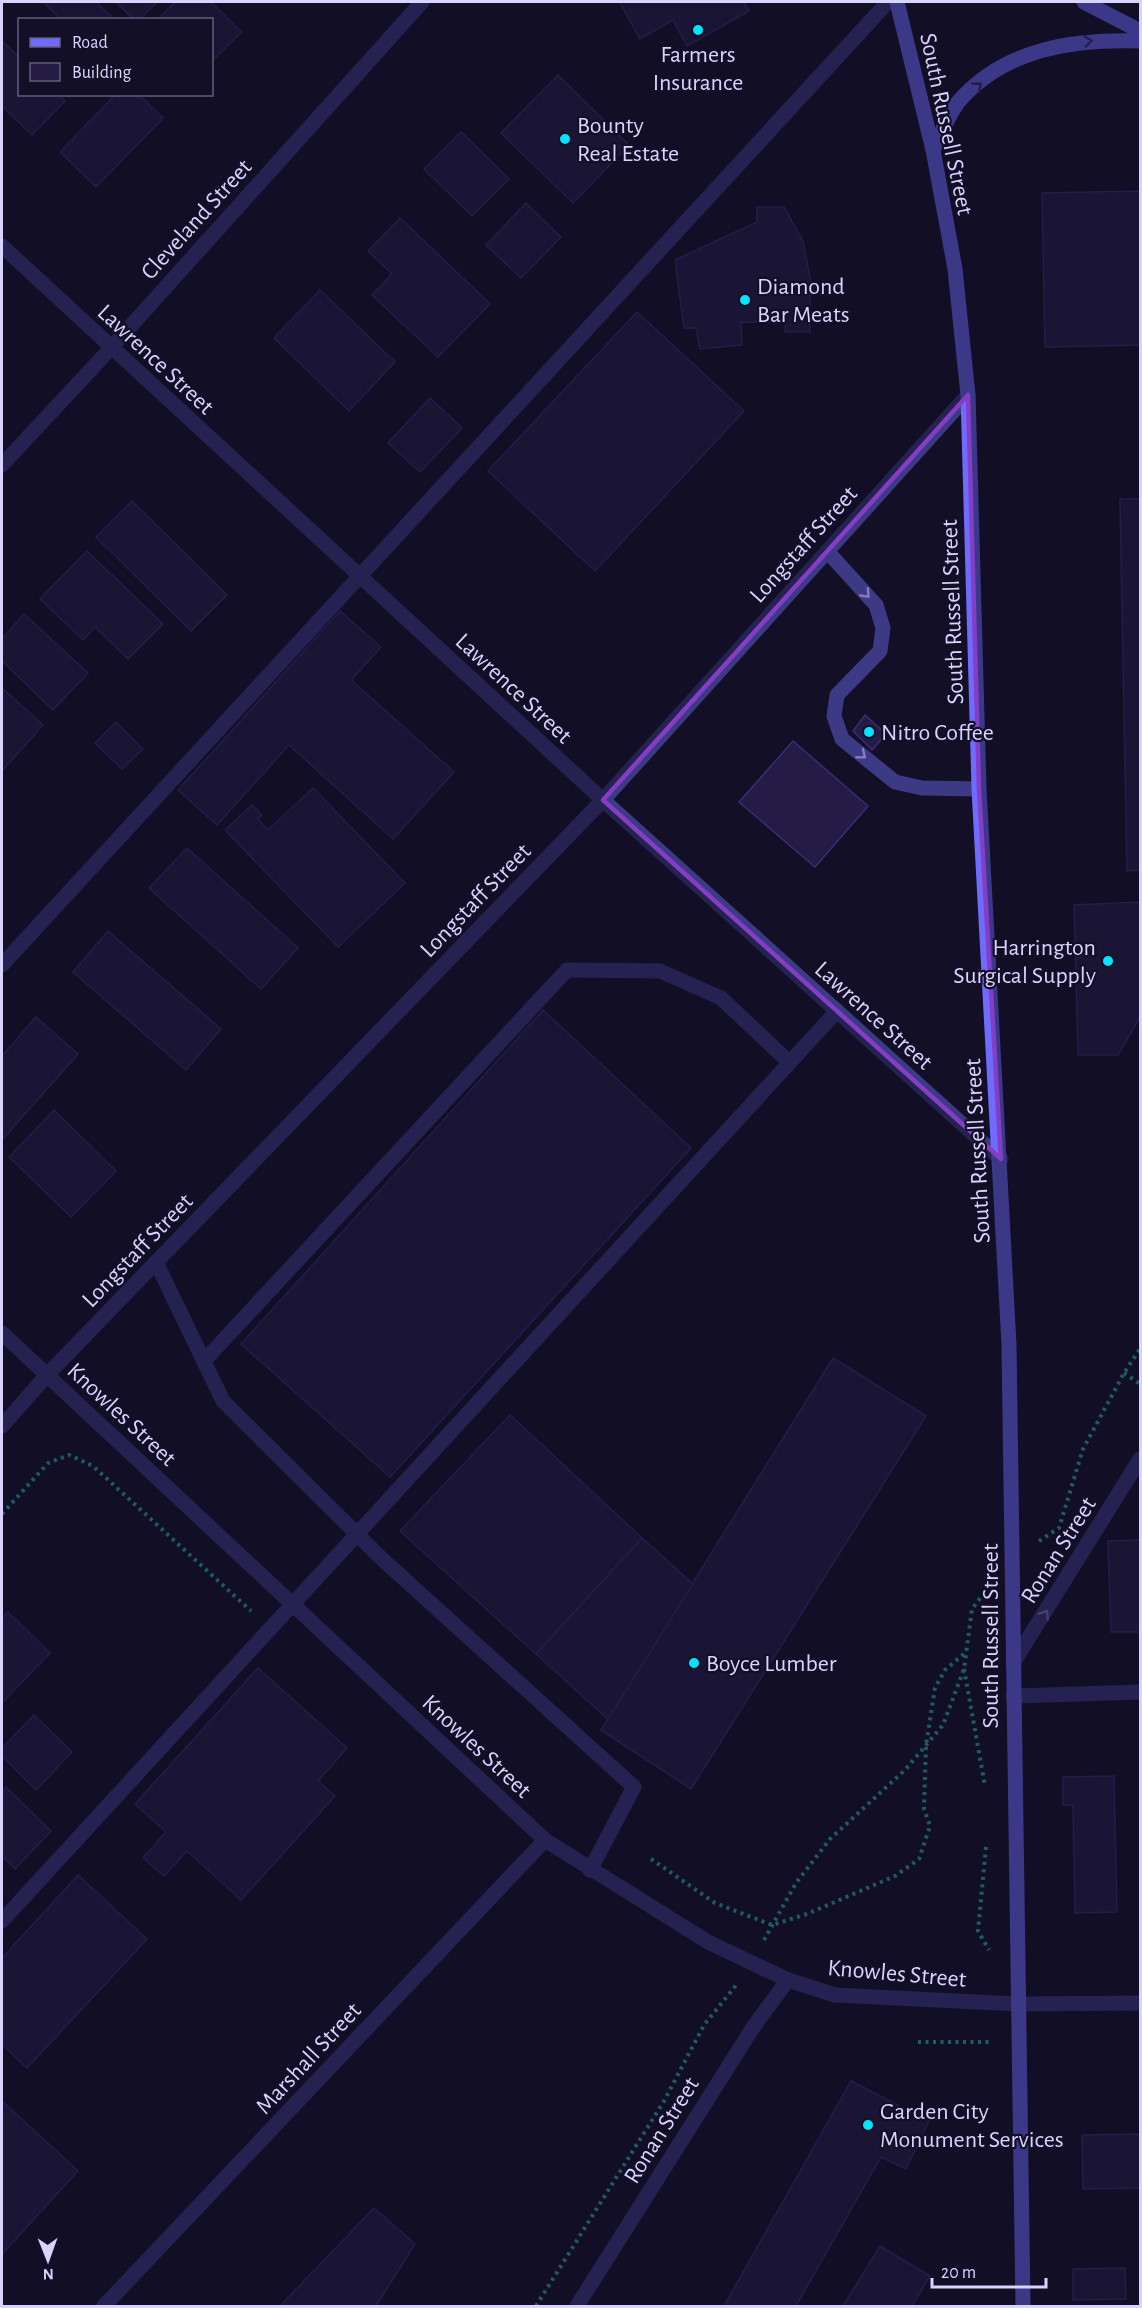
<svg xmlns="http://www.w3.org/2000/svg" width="1142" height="2308" font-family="'Alegreya Sans',sans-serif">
  <rect width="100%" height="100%" fill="#130f26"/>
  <!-- building -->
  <g fill="#241b47" stroke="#3b2d73" stroke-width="1.5">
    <polygon points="43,2 96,2 115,20 62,20"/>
    <polygon points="116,2 157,2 139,20 134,20"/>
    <polygon points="175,2 211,2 241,32 212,61 212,20 157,20"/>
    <polygon points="623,2 744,2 749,11 687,46 673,20 640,39 620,3"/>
    <polygon points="2,41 20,58 20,94 58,94 65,101 32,135 2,106"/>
    <polygon points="558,75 629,145 573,203 501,133"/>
    <polygon points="116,94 138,94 163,118 96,187 60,152"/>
    <polygon points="461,132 509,179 472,216 424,169"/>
    <polygon points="1140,191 1140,345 1045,347 1042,193"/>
    <polygon points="526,203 561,237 521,278 486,245"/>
    <polygon points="757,207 784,207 803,241 810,278 810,332 785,332 785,323 741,322 742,345 700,349 696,328 684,328 675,260 757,222"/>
    <polygon points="400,218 490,304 438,357 372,295 392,274 368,251"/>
    <polygon points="320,290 395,362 349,411 274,338"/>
    <polygon points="637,312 744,411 595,571 488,471"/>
    <polygon points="430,398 462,428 420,472 388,443"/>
    <polygon points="1120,499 1140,499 1140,870 1127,871"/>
    <polygon points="132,501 227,595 191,631 96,537"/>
    <polygon points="87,551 163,624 128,659 95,627 83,640 40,599"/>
    <polygon points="340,611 381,647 351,680 454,772 393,839 289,745 217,825 178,790"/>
    <polygon points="24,614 88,673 53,710 2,661 2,639"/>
    <polygon points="2,688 43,725 2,771"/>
    <polygon points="865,715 886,734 872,750 853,731"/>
    <polygon points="116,722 143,749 122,769 95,743"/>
    <polygon points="793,741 868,806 815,867 739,802"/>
    <polygon points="313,788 405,883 338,947 225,830 252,805 262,815 258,819 268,830"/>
    <polygon points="187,848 298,948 261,989 149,888"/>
    <polygon points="1140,902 1140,1017 1118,1055 1078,1055 1074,905"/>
    <polygon points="108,931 221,1029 186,1070 73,972"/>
    <polygon points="543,1010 691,1148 390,1477 241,1344"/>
    <polygon points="36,1017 78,1054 2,1140 2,1056"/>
    <polygon points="54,1110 116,1171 71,1217 9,1157"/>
    <polygon points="833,1358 926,1416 691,1789 601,1730"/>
    <polygon points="510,1415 642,1538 536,1654 400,1531"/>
    <polygon points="642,1538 693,1584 608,1719 536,1654"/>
    <polygon points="1140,1540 1140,1632 1111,1632 1108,1541"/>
    <polygon points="8,1612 50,1653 2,1703 2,1618"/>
    <polygon points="258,1668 347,1748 318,1781 335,1796 241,1900 187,1851 164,1876 143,1858 166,1832 135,1804"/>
    <polygon points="34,1715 72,1752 36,1790 2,1756 2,1748"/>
    <polygon points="1114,1776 1117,1912 1075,1913 1073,1805 1063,1805 1063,1777"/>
    <polygon points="6,1787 51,1831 15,1869 2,1856 2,1792"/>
    <polygon points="78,1875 147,1939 27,2068 2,2044 2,1958"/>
    <polygon points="851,2081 929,2121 906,2169 881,2157 796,2306 724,2306"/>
    <polygon points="2,2101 78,2171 2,2254"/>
    <polygon points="1140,2134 1140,2188 1083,2189 1082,2135"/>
    <polygon points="374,2208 415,2244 376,2306 280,2306"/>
    <polygon points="880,2246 930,2276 912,2306 843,2306"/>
    <polygon points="1125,2268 1126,2299 1073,2300 1073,2269"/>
  </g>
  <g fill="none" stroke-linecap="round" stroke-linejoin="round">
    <!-- path -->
    <g stroke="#2fb8b0" stroke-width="4" stroke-dasharray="3 4.5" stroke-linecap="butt">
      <polyline points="1124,1373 1140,1384"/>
      <polyline points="2,1514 48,1463 69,1455 93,1466 251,1611"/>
      <polyline points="1039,1541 1059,1528 1083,1449 1124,1373 1140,1349"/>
      <polyline points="964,1669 985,1786"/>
      <polyline points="986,1847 978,1931 989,1950"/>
      <polyline points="651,1859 715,1903 772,1925 807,1914 895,1876 919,1859 930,1826 924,1809 926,1745 935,1688 945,1670 965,1653"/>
      <polyline points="764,1940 796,1883 830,1839 905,1770 943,1725 964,1669 972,1609 984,1593"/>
      <polyline points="918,2042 993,2042"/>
      <polyline points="536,2306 664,2101 704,2025 737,1984"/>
    </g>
    <!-- service -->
    <g stroke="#3d3a85" stroke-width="15">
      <polyline points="827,551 876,605 883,628 880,651 837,695 834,716 842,739 895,782 922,788 979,789"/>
      <polyline points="2,965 888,2"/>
      <polyline points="156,1262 223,1401 381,1558 634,1787 590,1870"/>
      <polyline points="204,1361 567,970 660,971 721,998 789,1062"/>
      <polyline points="1013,1696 1140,1692"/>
      <polyline points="2,1921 837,1011"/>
    </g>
    <!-- minor -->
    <g stroke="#3d3a85" stroke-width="15">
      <polyline points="2,246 603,800 1001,1159"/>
      <polyline points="2,465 111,348 422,2"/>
      <polyline points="2,1426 47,1375 603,800 968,395"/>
      <polyline points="1013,1663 1140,1459"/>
      <polyline points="1020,2004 1140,2003"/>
      <polyline points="104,2306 545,1840"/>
      <polyline points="577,2306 754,2026 788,1980"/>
    </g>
    <!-- tertiary -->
    <polyline stroke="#3d3a85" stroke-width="15" points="2,1333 545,1840 708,1942 788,1980 835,1995 1020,2004"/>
    <!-- secondary -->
    <g stroke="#6f6bff" stroke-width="15">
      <polyline points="897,2 933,150 955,269 968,395 979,789 1009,1345 1023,2306"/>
      <polyline points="1084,2 1140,31"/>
      <path d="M 933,150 C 941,135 948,115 959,101 C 1005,48 1075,39 1140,41"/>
    </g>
  </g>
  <!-- one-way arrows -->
  <defs><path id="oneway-chevron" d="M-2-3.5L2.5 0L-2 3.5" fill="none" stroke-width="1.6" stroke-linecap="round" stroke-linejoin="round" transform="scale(1.5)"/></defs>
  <g stroke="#38347d">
    <use href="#oneway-chevron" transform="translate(1088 41) rotate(-8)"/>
    <use href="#oneway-chevron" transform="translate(978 86) rotate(-39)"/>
  </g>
  <g stroke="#837fbc">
    <use href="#oneway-chevron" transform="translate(866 594) rotate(47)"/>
    <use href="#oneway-chevron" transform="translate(862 755) rotate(39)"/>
    <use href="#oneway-chevron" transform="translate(1045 1614) rotate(-57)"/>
  </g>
  <!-- marked area -->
  <path d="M0 0H1142V2308H0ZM 968,395 L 979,789 L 1001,1159 L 603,800 Z" fill="#130f26" fill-opacity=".55" fill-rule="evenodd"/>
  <path fill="none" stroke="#843dc5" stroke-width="4.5" stroke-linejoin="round" d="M 968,395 L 979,789 L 1001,1159 L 603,800 Z"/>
  <!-- markers -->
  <g fill="#00e5ff" stroke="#130f26" stroke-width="2">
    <circle cx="698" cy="30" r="6"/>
    <circle cx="565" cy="139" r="6"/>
    <circle cx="745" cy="300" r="6"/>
    <circle cx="869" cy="732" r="6"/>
    <circle cx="1108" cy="961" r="6"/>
    <circle cx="694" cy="1663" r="6"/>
    <circle cx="868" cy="2125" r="6"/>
  </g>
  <g text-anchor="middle" stroke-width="4.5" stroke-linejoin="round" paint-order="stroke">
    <!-- poi labels -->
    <g font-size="24" fill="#d9d4ff" stroke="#130f26" text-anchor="start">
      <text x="698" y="62" text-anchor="middle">Farmers<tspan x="698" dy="28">Insurance</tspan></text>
      <text x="577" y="133">Bounty<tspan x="577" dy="28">Real Estate</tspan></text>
      <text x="757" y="294">Diamond<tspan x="757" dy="28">Bar Meats</tspan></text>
      <text x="881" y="740">Nitro Coffee</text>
      <text x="1096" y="955" text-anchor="end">Harrington<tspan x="1096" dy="28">Surgical Supply</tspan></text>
      <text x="706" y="1671">Boyce Lumber</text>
      <text x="880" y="2119">Garden City<tspan x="880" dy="28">Monument Services</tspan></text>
    </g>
    <!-- street labels -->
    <g font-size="24" fill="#d9d4ff" stroke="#130f26">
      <text transform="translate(947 124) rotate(78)" y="8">South Russell Street</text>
      <text transform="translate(196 219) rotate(-48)" y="8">Cleveland Street</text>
      <text transform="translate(156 359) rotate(43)" y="8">Lawrence Street</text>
      <text transform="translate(803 544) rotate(-48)" y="8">Longstaff Street</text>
      <text transform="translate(952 612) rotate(-92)" y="8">South Russell Street</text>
      <text transform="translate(514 688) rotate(43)" y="8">Lawrence Street</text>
      <text transform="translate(475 900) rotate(-46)" y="8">Longstaff Street</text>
      <text transform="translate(874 1015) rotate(42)" y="8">Lawrence Street</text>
      <text transform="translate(977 1151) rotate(-93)" y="8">South Russell Street</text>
      <text transform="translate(137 1250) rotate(-46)" y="8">Longstaff Street</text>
      <text transform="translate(122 1414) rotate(43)" y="8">Knowles Street</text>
      <text transform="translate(1058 1550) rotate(-58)" y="8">Ronan Street</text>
      <text transform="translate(990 1636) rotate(-90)" y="8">South Russell Street</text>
      <text transform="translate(477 1746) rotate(43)" y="8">Knowles Street</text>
      <text transform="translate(897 1973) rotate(5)" y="8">Knowles Street</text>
      <text transform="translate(308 2058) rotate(-47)" y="8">Marshall Street</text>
      <text transform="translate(661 2130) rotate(-58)" y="8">Ronan Street</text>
    </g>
  </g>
  <!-- border -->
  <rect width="1142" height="2308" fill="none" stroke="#d9d4ff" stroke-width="6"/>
  <!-- legend -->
  <rect x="18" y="18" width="195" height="78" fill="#130f26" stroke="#625e7d" stroke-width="1.5"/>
  <rect x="30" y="38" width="30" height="9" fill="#6f6bff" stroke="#625e7d" stroke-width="1.5"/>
  <text x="72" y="48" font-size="18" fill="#d9d4ff">Road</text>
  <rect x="30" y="63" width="30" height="18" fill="#241b47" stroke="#625e7d" stroke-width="1.5"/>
  <text x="72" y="78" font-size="18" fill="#d9d4ff">Building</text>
  <!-- north arrow -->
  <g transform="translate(48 2260) rotate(179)" stroke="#130f26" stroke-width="4.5" paint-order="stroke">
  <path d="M0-4.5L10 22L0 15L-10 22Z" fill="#d9d4ff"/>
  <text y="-9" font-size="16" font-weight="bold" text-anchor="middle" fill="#d9d4ff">N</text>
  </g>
  <!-- scale -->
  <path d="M932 2278v9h114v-9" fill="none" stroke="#d9d4ff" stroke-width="3"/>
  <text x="941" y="2278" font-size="18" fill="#d9d4ff" stroke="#130f26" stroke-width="4.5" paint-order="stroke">20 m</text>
</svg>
